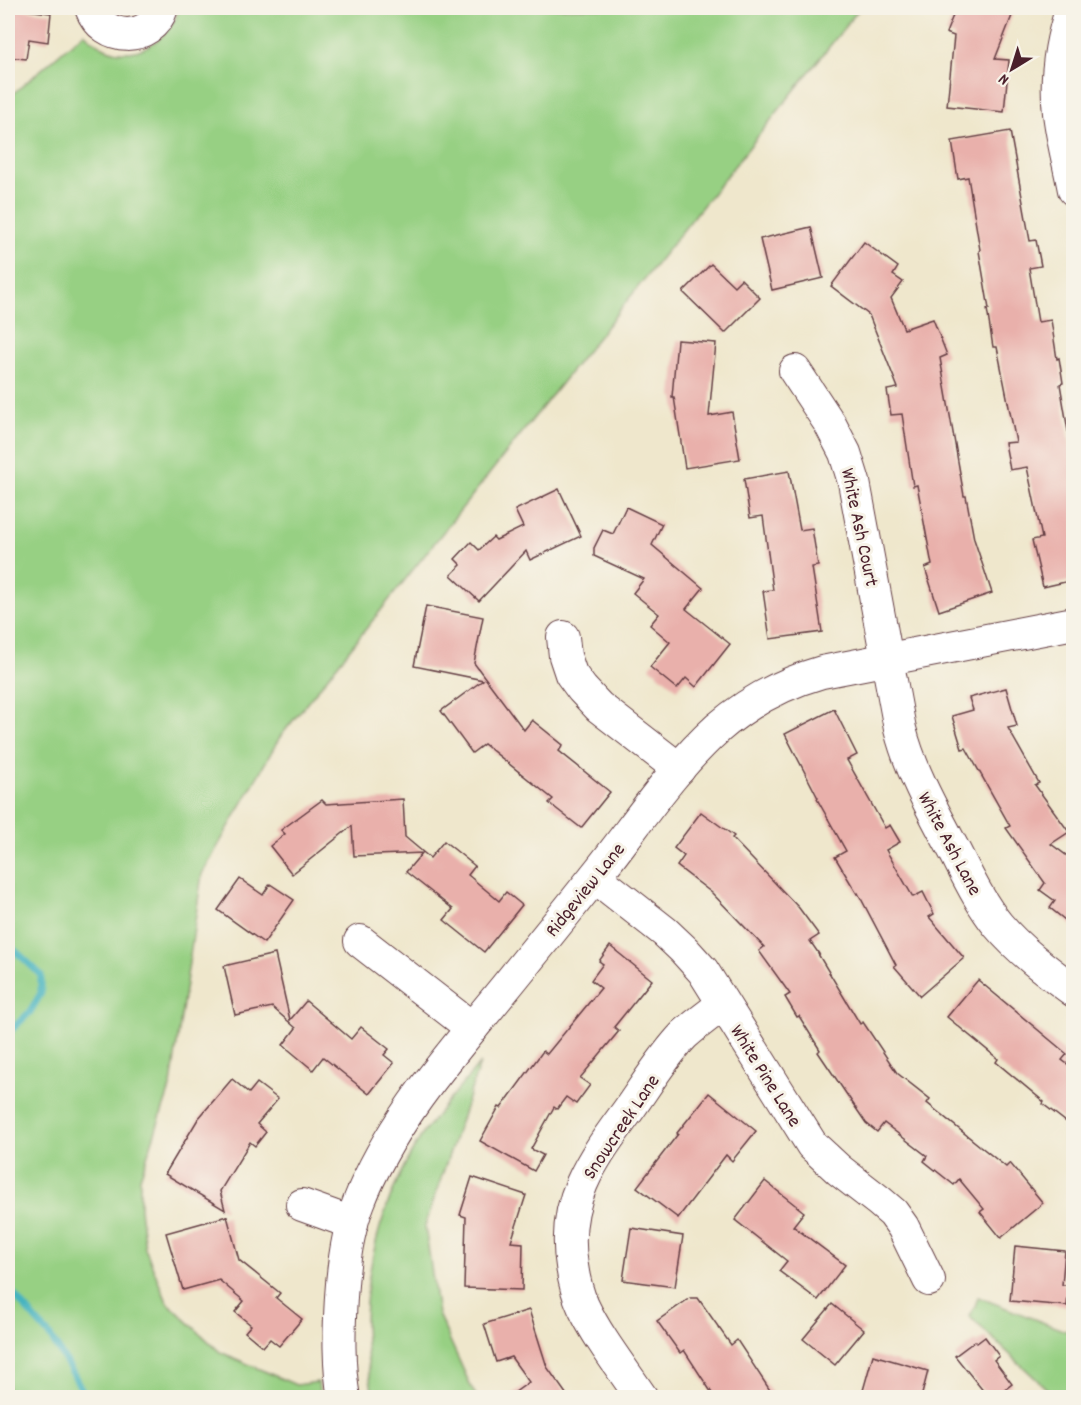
<svg xmlns="http://www.w3.org/2000/svg" width="1081" height="1405" font-family="Dekko,sans-serif">
  <rect width="100%" height="100%" fill="#f7f3e8"/>
  <filter id="ink" filterUnits="userSpaceOnUse"><feTurbulence type="fractalNoise" baseFrequency=".0167" numOctaves="2"/><feDisplacementMap in="SourceGraphic" scale="12" xChannelSelector="R" yChannelSelector="G"/><feConvolveMatrix kernelMatrix="1 2 1 2 8 2 1 2 1" color-interpolation-filters="sRGB"/></filter>
  <filter id="wash" filterUnits="userSpaceOnUse"><feTurbulence type="fractalNoise" baseFrequency=".008" numOctaves="4" result="noise"/><feDisplacementMap in="SourceGraphic" scale="24" xChannelSelector="R" yChannelSelector="G"/><feGaussianBlur stdDeviation="1.35" result="paint"/><feColorMatrix in="noise" values="0 0 0 0 0 0 0 0 0 0 0 0 0 0 0 0 0 1.4 0 .05"/><feComposite in="paint" operator="in"/></filter>
  <g filter="url(#wash)">
    <rect width="100%" height="100%" fill="#efe7cc"/>
    <!-- green -->
    <g fill="#97d083" stroke="#707857" stroke-width="1.5">
      <path d="M 179,8 L 860,8 L 280,737 L 202,874 L 171,1085 L 140,1178 L 140,1209 L 145,1248 L 167,1302 L 220,1352 L 296,1385 L 318,1382 L 320,1397 L 8,1397 L 8,98 L 84,33 C 91,40 98,45 107,49 C 138,61 172,37 179,8 Z"/>
      <path d="M 480,1063 L 425,1226 L 438,1314 L 472,1389 L 477,1397 L 373,1397 C 369,1372 365,1346 365,1320 C 367,1257 386,1192 420,1138 C 437,1112 460,1088 480,1063 Z"/>
      <polygon points="978,1297 1065,1331 1073,1328 1073,1397 1045,1397 1051,1393 969,1316 975,1306"/>
    </g>
    <g fill="none" stroke-linecap="round" stroke-linejoin="round">
      <!-- stream -->
      <g stroke="#45b3c0" stroke-width="7">
        <polyline points="8,945 21,956 41,975 41,993 30,1012 8,1033"/>
        <polyline points="8,1288 50,1336 74,1375 86,1398"/>
      </g>
    </g>
    <g id="blocks">
      <!-- building -->
      <g fill="#e9b0ab">
        <polygon points="8,8 51,13 48,42 29,39 26,59 8,57"/>
        <polygon points="956,8 1015,8 995,59 1009,60 1004,112 947,106 954,36 946,33"/>
        <polygon points="1010,131 1030,241 1036,240 1041,266 1029,268 1038,322 1051,320 1057,359 1059,358 1063,383 1060,384 1074,466 1074,580 1043,587 1032,540 1042,538 1027,467 1010,470 1005,443 1016,442 997,347 993,347 987,309 989,309 979,251 980,250 968,177 958,179 952,141"/>
        <polygon points="811,227 823,278 772,290 760,239"/>
        <polygon points="864,242 898,267 893,275 903,282 891,298 904,329 933,319 947,355 940,358 964,496 966,496 974,539 992,593 939,611 925,568 932,565 917,485 913,486 902,414 891,415 887,390 898,388 869,315 831,286"/>
        <polygon points="711,264 734,286 741,279 760,298 725,333 683,292"/>
        <polygon points="677,340 716,343 709,416 732,412 740,459 685,468 674,397 672,397"/>
        <polygon points="789,471 800,530 812,528 818,566 812,567 822,632 770,639 763,591 773,590 763,516 750,518 744,479"/>
        <polygon points="559,489 581,536 530,560 526,551 479,601 451,575 461,565 455,559 471,542 479,550 493,537 496,540 523,527 515,510"/>
        <polygon points="626,507 662,524 652,545 703,588 686,609 730,644 696,687 686,678 677,689 650,667 670,642 650,625 659,614 633,593 644,579 594,556 594,548 603,530 613,534"/>
        <polygon points="426,606 483,617 474,663 524,730 532,720 563,745 559,751 610,792 581,828 549,803 553,799 484,744 472,753 441,711 483,680 414,666"/>
        <polygon points="1006,688 1017,726 1008,728 1039,783 1035,785 1069,832 1051,844 1074,861 1074,927 1050,908 1055,901 1040,890 1045,883 1006,828 1010,826 966,748 962,749 952,716 973,710 969,698"/>
        <polygon points="834,709 857,755 847,760 885,828 890,825 900,842 886,850 913,897 923,892 934,914 929,917 964,958 920,996 894,966 896,965 858,893 857,894 835,857 846,851 817,799 818,798 785,734"/>
        <polygon points="403,799 405,837 430,858 444,841 475,866 468,875 499,901 506,892 522,905 484,952 444,920 453,909 406,872 422,853 354,856 352,826 292,874 270,846 285,834 281,830 322,800 326,804"/>
        <polygon points="701,812 734,836 732,838 799,908 819,935 810,941 819,954 818,954 860,1024 863,1022 897,1073 930,1099 927,1103 1006,1167 1010,1163 1043,1203 1001,1238 980,1212 984,1209 959,1179 954,1185 924,1161 927,1156 884,1123 877,1132 866,1123 818,1052 820,1050 799,1016 797,1017 785,997 790,994 759,951 764,947 712,893 677,866 684,856 674,848"/>
        <polygon points="240,879 263,895 270,884 294,900 264,943 218,910"/>
        <polygon points="610,946 652,980 614,1027 619,1031 580,1078 590,1085 576,1104 566,1097 557,1109 554,1107 531,1149 543,1155 534,1171 480,1141 499,1107 501,1108 543,1051 547,1054 601,988 591,980 603,964 599,961"/>
        <polygon points="275,954 290,1020 306,1001 351,1039 361,1027 389,1049 384,1055 394,1063 369,1094 323,1057 313,1070 283,1045 296,1028 272,1007 235,1015 224,966"/>
        <polygon points="978,980 1067,1054 1062,1060 1074,1069 1074,1128 1043,1104 1044,1102 996,1062 998,1059 947,1017"/>
        <polygon points="232,1079 249,1093 257,1083 278,1099 257,1124 266,1132 255,1146 250,1142 220,1191 225,1210 165,1174 198,1119"/>
        <polygon points="709,1093 756,1131 732,1161 726,1155 678,1218 637,1187 678,1134 677,1133"/>
        <polygon points="472,1177 526,1195 511,1242 523,1243 522,1290 464,1288 466,1217 460,1215"/>
        <polygon points="765,1181 804,1212 793,1226 845,1265 818,1300 779,1271 787,1261 735,1220"/>
        <polygon points="227,1216 239,1260 280,1293 276,1298 302,1319 279,1346 270,1339 263,1347 245,1332 251,1325 235,1312 244,1301 219,1280 183,1290 166,1233"/>
        <polygon points="631,1228 683,1236 675,1287 623,1280"/>
        <polygon points="1015,1246 1065,1251 1062,1285 1069,1285 1067,1306 1010,1301"/>
        <polygon points="690,1298 698,1298 731,1345 737,1340 775,1398 715,1398 684,1350 680,1353 657,1321"/>
        <polygon points="832,1304 864,1330 835,1365 803,1339"/>
        <polygon points="529,1310 547,1367 569,1398 507,1398 529,1382 511,1357 496,1362 484,1324"/>
        <polygon points="985,1337 999,1356 994,1360 1012,1384 994,1398 989,1398 955,1356 975,1341 977,1343"/>
        <polygon points="873,1355 928,1371 921,1398 876,1398 862,1394"/>
      </g>
    </g>
  </g>
  <g filter="url(#ink)">
    <use href="#blocks" fill-opacity="0" stroke="#633d43" stroke-width="1.5"/>
    <g fill="none" stroke-linecap="round" stroke-linejoin="round">
      <defs>
        <g id="minor">
          <path d="M 91,8 C 103,42 151,43 162,8"/>
          <path d="M 1072,8 C 1061,40 1055,78 1059,113 C 1062,139 1069,164 1074,190"/>
          <path d="M 795,371 L 830,424 L 845,453 L 854,482 L 900,729 C 911,772 933,811 954,850 C 967,875 980,903 998,925 C 1019,950 1047,971 1074,991"/>
          <polyline points="563,637 565,656 571,674 582,689 599,707 679,769"/>
          <polyline points="595,877 665,932 684,950 703,971 812,1145 839,1170 879,1201 893,1213 903,1227 929,1280"/>
          <polyline points="360,941 472,1028"/>
          <polyline points="302,1205 352,1223"/>
          <path d="M 344,1398 C 338,1364 339,1331 341,1297 C 343,1265 347,1232 359,1202 C 386,1132 435,1073 482,1016 C 519,971 556,925 592,880 C 633,830 669,772 718,728 C 748,702 784,683 822,672 L 1074,623"/>
          <path d="M 642,1398 C 622,1368 598,1338 583,1306 C 577,1293 574,1280 572,1266 C 561,1202 591,1161 627,1112 C 645,1087 662,1058 684,1035 C 696,1024 710,1014 723,1004"/>
        </g>
      </defs>
      <!-- minor casing -->
      <use href="#minor" stroke="#633d43" stroke-width="34"/>
      <!-- minor -->
      <use href="#minor" stroke="#fff" stroke-width="32"/>
    </g>
  </g>
  <g text-anchor="middle" stroke-width="6" stroke-linejoin="round" paint-order="stroke">
    <!-- street labels -->
    <g font-size="20" fill="#4a1f2b" stroke="#f7f3e8">
      <text transform="translate(861 527) rotate(78)" y="7">White Ash Court</text>
      <text transform="translate(951 843) rotate(62)" y="7">White Ash Lane</text>
      <text transform="translate(584 889) rotate(-51)" y="7">Ridgeview Lane</text>
      <text transform="translate(767 1075) rotate(58)" y="7">White Pine Lane</text>
      <text transform="translate(620 1126) rotate(-56)" y="7">Snowcreek Lane</text>
    </g>
  </g>
  <!-- margin -->
  <rect width="1081" height="1405" fill="none" stroke="#f7f3e8" stroke-width="30"/>
  <!-- north arrow -->
  <g transform="translate(1012 69) rotate(218)" stroke="#f7f3e8" stroke-width="4.5" paint-order="stroke">
  <path d="M0-4.5L10 22L0 15L-10 22Z" fill="#4a1f2b"/>
  <text y="-9" font-size="16" font-weight="bold" text-anchor="middle" fill="#4a1f2b">N</text>
  </g>
</svg>
